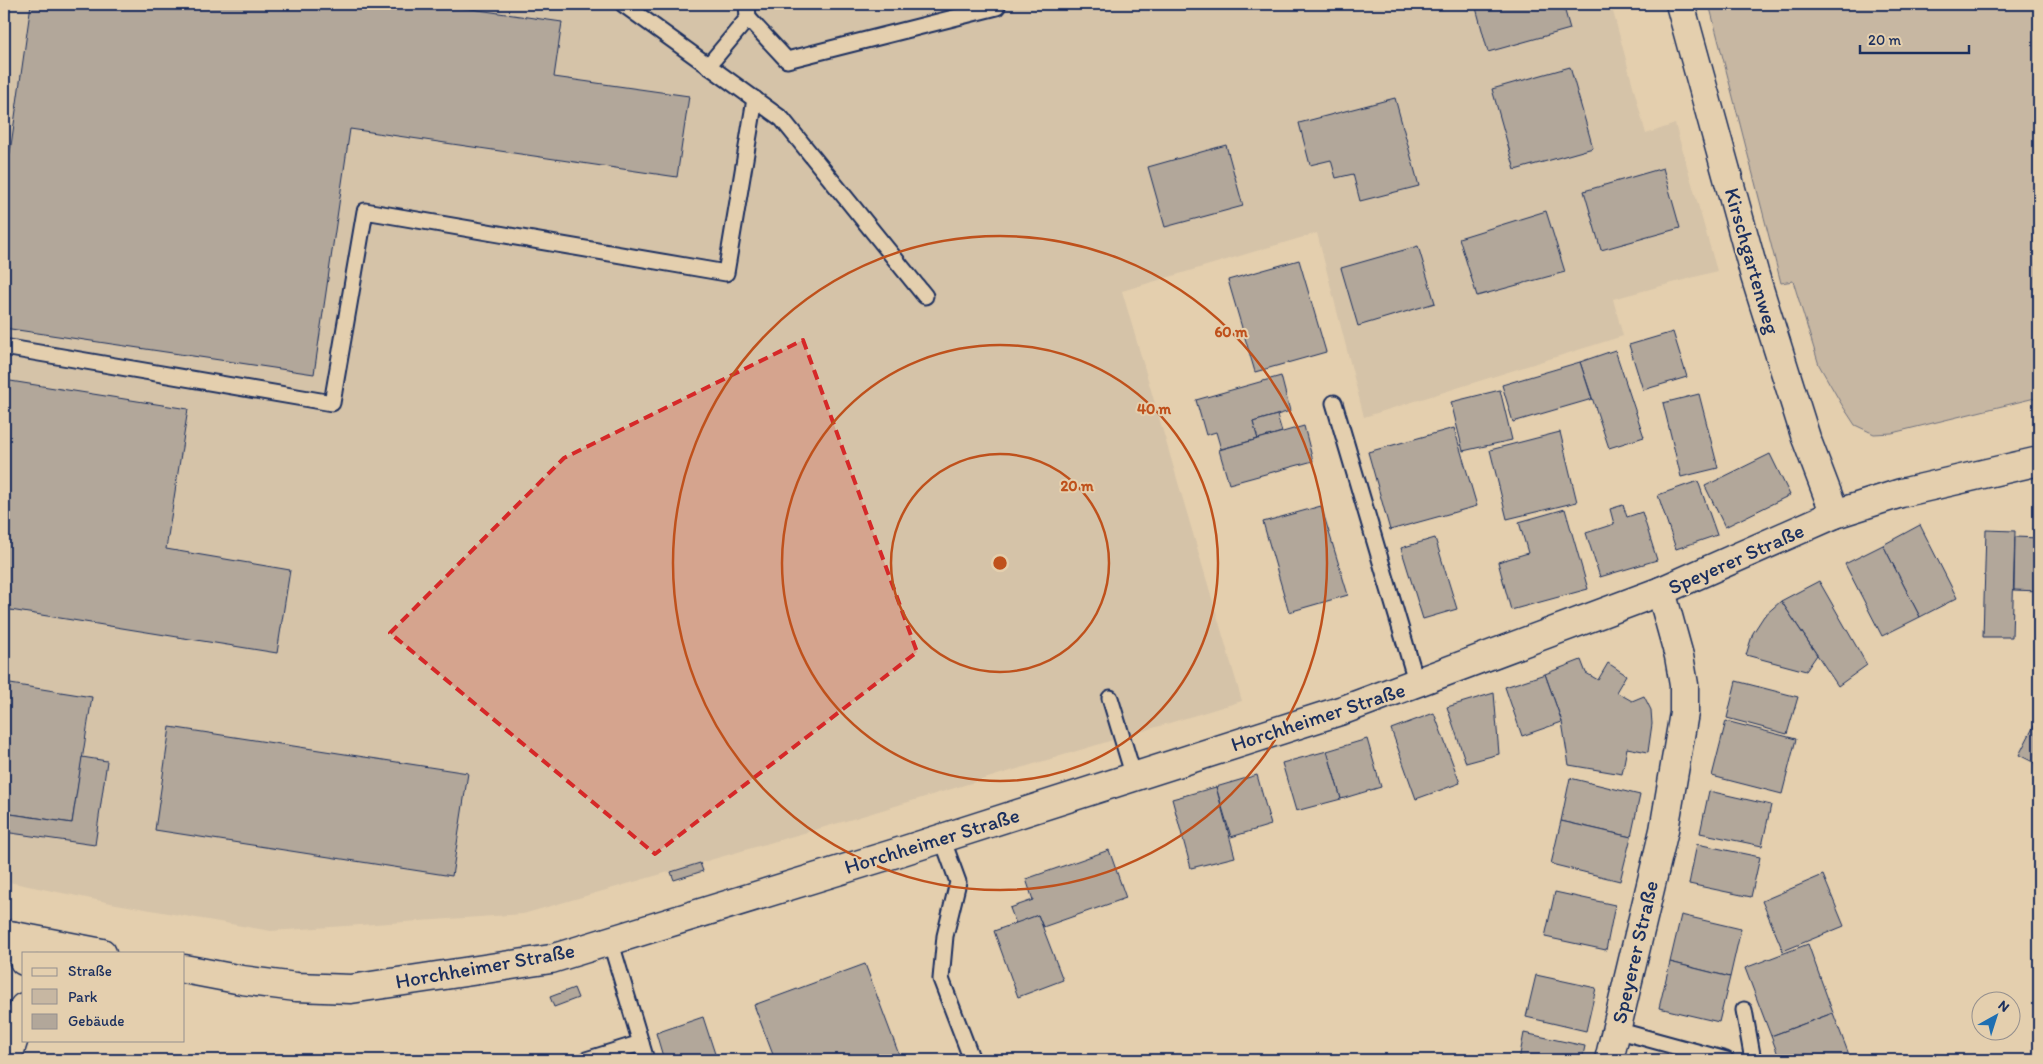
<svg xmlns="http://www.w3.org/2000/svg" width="2043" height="1064" font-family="Itim,sans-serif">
  <rect width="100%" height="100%" fill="#e4cfae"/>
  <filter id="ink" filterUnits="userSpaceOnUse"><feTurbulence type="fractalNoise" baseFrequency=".02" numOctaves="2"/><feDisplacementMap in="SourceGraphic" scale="10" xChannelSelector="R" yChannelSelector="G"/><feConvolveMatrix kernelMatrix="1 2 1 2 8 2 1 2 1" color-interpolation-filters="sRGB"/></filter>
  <g filter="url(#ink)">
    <!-- built -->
    <polygon fill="#d5c3a8" points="4,4 1611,4 1646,134 1675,124 1717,271 1613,299 1623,336 1364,417 1317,233 1122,291 1242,701 849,820 523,914 271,931 111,903 4,881"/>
    <!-- green -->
    <polygon fill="#c7b7a2" stroke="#717380" points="1709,4 2039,4 2039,397 1892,433 1874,434 1855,425 1842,405 1819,365 1793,281 1781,283"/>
    <!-- building -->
    <g fill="#b2a79a" stroke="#1b2f5e">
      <polygon points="31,4 436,4 562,22 554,77 689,96 677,177 350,129 314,374 4,328 4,195"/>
      <polygon points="1475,4 1563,4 1570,29 1488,52"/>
      <polygon points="1570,67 1593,148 1515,170 1492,89"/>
      <polygon points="1395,98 1419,186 1360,201 1353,174 1336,178 1331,160 1310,165 1299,123"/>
      <polygon points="1226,145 1243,206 1165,227 1148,167"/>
      <polygon points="1663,168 1680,228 1601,250 1584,191"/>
      <polygon points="1546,211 1565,272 1477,296 1459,238"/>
      <polygon points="1418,246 1435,303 1358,326 1341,268"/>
      <polygon points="1299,260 1326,352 1255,372 1228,280"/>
      <polygon points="1673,332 1687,377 1643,390 1629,345"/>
      <polygon points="1615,350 1644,437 1609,448 1580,362"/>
      <polygon points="1580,362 1592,399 1513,422 1502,385"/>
      <polygon points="1281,376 1290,411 1253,422 1258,439 1221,449 1216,432 1206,435 1196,400"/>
      <polygon points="4,380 188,409 166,549 290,570 277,653 4,609"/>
      <polygon points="1500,390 1512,440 1463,451 1451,402"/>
      <polygon points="1699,394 1718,468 1681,477 1663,403"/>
      <polygon points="1277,415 1282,432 1258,439 1253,422"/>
      <polygon points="1304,426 1313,461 1229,484 1219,450"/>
      <polygon points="1454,428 1477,506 1390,530 1368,452"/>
      <polygon points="1560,432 1577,502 1507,519 1490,450"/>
      <polygon points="1770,454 1790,495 1725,527 1705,486"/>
      <polygon points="1698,481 1717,535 1676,549 1658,495"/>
      <polygon points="1623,505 1627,517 1642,512 1657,560 1600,577 1586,533 1614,524 1610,509"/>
      <polygon points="1321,506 1348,595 1289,612 1263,522"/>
      <polygon points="1565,509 1588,589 1511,610 1498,562 1528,553 1519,522"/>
      <polygon points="1920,525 1957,598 1920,617 1883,545"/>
      <polygon points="1986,530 2015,531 2012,637 1983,637"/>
      <polygon points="2015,537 2039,538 2039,591 2014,590"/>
      <polygon points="1435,538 1457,609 1423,619 1401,548"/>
      <polygon points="1883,545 1920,617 1882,636 1845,564"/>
      <polygon points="1819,581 1867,665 1838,686 1781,601"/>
      <polygon points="1781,601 1817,655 1806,671 1746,655 1753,633 1764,616"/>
      <polygon points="1581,660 1586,673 1598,680 1608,663 1626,675 1616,692 1632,701 1644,696 1651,710 1652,724 1648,752 1627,748 1622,774 1569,765 1562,722 1545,674"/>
      <polygon points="1545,674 1562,722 1522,736 1505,687"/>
      <polygon points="1736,681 1798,697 1787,734 1727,718"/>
      <polygon points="4,683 92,697 72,823 4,813"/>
      <polygon points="1494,693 1499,754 1466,763 1447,707"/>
      <polygon points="1434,713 1460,783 1416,799 1391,729"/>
      <polygon points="2039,716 2039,765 2019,755"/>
      <polygon points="1726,721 1796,739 1782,794 1712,776"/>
      <polygon points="170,727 468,773 452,876 155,830"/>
      <polygon points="1367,739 1381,787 1341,799 1327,751"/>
      <polygon points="1327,751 1341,799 1296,811 1282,763"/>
      <polygon points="82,757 107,761 95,845 4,832 4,813 72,823"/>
      <polygon points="1257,775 1271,825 1231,837 1216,787"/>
      <polygon points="1570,778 1640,795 1631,837 1561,821"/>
      <polygon points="1216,787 1235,857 1191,868 1172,799"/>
      <polygon points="1709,791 1771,805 1762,846 1700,833"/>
      <polygon points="1561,821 1631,837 1620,881 1551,864"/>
      <polygon points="1697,844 1760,857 1751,897 1689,884"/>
      <polygon points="1109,850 1126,898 1043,927 1038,915 1016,924 1010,908 1033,900 1026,879"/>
      <polygon points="700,863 703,871 674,880 671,872"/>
      <polygon points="1823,875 1844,926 1783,951 1762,901"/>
      <polygon points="1555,892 1615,905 1606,950 1545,937"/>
      <polygon points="1038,915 1063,980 1018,997 994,931"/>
      <polygon points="1681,915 1741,929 1730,977 1670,962"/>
      <polygon points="1808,944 1833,1013 1771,1036 1745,968"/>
      <polygon points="1670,962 1730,977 1719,1022 1659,1008"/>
      <polygon points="865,964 901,1060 775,1060 754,1005"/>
      <polygon points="1536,975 1596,988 1586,1031 1526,1017"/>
      <polygon points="574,988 578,998 554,1007 550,997"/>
      <polygon points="1833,1013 1851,1060 1780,1060 1771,1036"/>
      <polygon points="703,1017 717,1060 664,1060 656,1033"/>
      <polygon points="1524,1033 1585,1046 1582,1060 1519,1060"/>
    </g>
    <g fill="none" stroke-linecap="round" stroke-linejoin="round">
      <defs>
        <g id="service">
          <polyline points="623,4 782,119 925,296"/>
          <polyline points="748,18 787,60 997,7"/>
          <polyline points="708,66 748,18 747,4"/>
          <polyline points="4,347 332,403 365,211 726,273 755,99"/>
          <polyline points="1334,403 1417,684"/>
          <polyline points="1110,698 1134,777"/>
          <polyline points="942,838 958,882 945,936 941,979 972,1060"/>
          <polyline points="610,940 646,1060"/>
          <polyline points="1744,1010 1753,1060"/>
          <polyline points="1616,1030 1726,1060"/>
          <polyline points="586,1060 641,1043"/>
        </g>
        <g id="minor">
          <polyline points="14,936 24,961"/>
          <polyline points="7,1060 24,1007"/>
          <polyline points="1609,1060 1664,830 1684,713 1684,685 1679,656 1661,591"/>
        </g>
        <polyline id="tertiary" points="1680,4 1755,276 1806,438 1835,514"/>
        <g id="secondary">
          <polyline points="4,934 102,953"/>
          <polyline points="184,969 242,980 296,987 351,989 551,959 896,853 1346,709 1661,591 1835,514 1901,493 2039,461"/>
        </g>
      </defs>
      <!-- service casing -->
      <use href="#service" stroke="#1b2f5e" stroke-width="19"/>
      <!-- minor casing -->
      <use href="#minor" stroke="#1b2f5e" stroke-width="31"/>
      <!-- tertiary casing -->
      <use href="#tertiary" stroke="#1b2f5e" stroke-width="31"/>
      <!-- secondary casing -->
      <use href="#secondary" stroke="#1b2f5e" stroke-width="31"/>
      <!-- service -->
      <use href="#service" stroke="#e4cfae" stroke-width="15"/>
      <!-- minor -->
      <use href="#minor" stroke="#e4cfae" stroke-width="28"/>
      <!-- tertiary -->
      <use href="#tertiary" stroke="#e4cfae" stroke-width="28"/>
      <!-- secondary -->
      <use href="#secondary" stroke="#e4cfae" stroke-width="28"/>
    </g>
  </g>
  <!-- marked area -->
  <path fill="#d62828" fill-opacity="0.2" stroke="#d62828" stroke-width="4" stroke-dasharray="10 6" stroke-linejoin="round" d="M 803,340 L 917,652 L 655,854 L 390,633 L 564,458 Z"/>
  <!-- distance rings -->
  <g fill="none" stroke="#bf511c" stroke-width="2.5">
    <circle cx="1000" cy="563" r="109"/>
    <circle cx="1000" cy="563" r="218"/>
    <circle cx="1000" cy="563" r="327"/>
  </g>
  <g text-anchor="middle" stroke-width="4" stroke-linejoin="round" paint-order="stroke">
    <!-- street labels -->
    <g font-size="21" fill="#1b2f5e" stroke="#e4cfae">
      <text transform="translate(1752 261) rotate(74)" y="7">Kirschgartenweg</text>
      <text transform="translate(1736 559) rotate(-24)" y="7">Speyerer Straße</text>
      <text transform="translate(1318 717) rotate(-18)" y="7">Horchheimer Straße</text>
      <text transform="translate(932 841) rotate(-17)" y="7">Horchheimer Straße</text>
      <text transform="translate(1635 952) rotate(-77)" y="7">Speyerer Straße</text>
      <text transform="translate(485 966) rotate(-10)" y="7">Horchheimer Straße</text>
    </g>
  </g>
  <circle cx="1000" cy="563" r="8" fill="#bf511c" stroke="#e4cfae" stroke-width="2.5"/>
  <g font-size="15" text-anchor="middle" font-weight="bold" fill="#bf511c" stroke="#e4cfae" stroke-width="4" stroke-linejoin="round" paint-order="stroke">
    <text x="1231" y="337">60 m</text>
    <text x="1154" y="414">40 m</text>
    <text x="1077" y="491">20 m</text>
  </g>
  <!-- margin -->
  <rect width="2043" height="1064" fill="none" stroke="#e4cfae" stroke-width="20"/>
  <rect x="10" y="10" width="2023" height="1044" fill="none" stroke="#1b2f5e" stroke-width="2" filter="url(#ink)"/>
  <!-- legend -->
  <rect x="22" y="952" width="162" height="90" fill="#e4cfae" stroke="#948f8e"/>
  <rect x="32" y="968" width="25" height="8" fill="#e4cfae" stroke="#948f8e"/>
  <text x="68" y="976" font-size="15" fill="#1b2f5e">Straße</text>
  <rect x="32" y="989" width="25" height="15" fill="#c7b7a2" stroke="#948f8e"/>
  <text x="68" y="1002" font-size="15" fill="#1b2f5e">Park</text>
  <rect x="32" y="1014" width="25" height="15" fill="#b2a79a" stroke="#948f8e"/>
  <text x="68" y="1026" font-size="15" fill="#1b2f5e">Gebäude</text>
  <!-- north arrow -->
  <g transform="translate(1996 1016) rotate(39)"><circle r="24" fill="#e4cfae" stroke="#948f8e"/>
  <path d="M0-4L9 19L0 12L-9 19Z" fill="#1f6fb2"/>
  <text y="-8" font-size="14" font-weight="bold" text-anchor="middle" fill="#1b2f5e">N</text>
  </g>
  <!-- scale -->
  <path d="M1860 45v8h109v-8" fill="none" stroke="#1b2f5e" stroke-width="2.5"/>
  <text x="1868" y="45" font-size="15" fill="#1b2f5e" stroke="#e4cfae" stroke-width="4" paint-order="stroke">20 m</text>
</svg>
